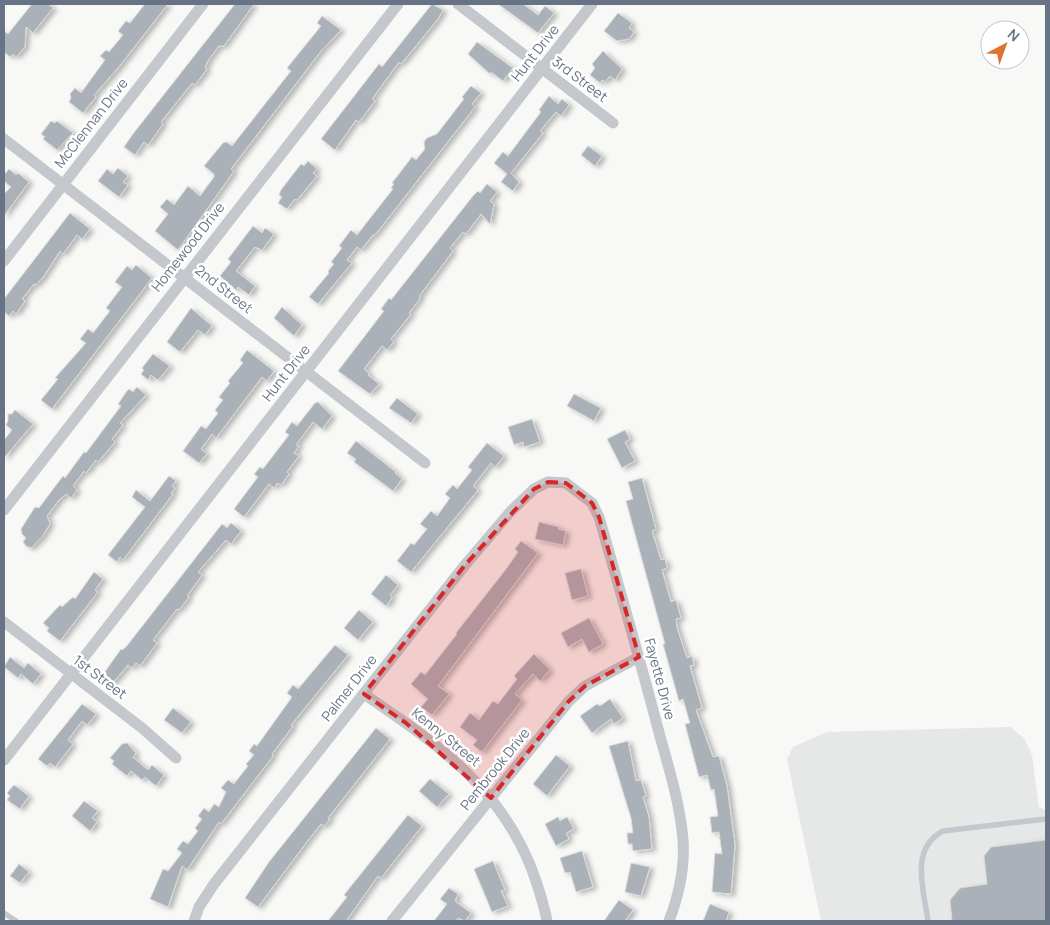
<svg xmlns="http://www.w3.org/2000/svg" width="1050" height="925" font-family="Manrope,sans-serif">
  <defs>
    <filter id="shadow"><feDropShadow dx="4" dy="2" stdDeviation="2.5" flood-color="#0004"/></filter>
  </defs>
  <rect width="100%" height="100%" fill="#f8f8f6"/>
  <!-- built -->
  <polygon fill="#e6e7e7" points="1010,727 1024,738 1032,755 1039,807 1046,810 1046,921 821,921 787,759 793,747 827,732"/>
  <!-- building -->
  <g fill="#abb1b8" stroke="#dadad8" filter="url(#shadow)">
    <polygon points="32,4 48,4 53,8 33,33 26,27 25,47 16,57 13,54 10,57 4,52 4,31 8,34"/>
    <polygon points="145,4 168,4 118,68 94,95 96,97 83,113 69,102 71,98 70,94 75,88 81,93 105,60 100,56 106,50 109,52 123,35 118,31 126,21 130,23"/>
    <polygon points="235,4 254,4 224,46 219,46 209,59 205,67 207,69 195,85 192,83 161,122 163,124 148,145 144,142 135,155 124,147 133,134"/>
    <polygon points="432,4 443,10 438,19 401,64 399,62 372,99 375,101 359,122 356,120 335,150 321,139 379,64 382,67"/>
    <polygon points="498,4 523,4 538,15 545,6 554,13 538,33"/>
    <polygon points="618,13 632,23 629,28 634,32 629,39 617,41 604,31"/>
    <polygon points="322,16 341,30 321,51 231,169 234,171 178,250 155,231 168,214 160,207 167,199 174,205 188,186 200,196 214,177 214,174 204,166 223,143 226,142 232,146 291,71 287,68 321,26 317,23"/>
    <polygon points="477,42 513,68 503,81 491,72 490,74 468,54"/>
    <polygon points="603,51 622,69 615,80 610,76 605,82 602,80 600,83 590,75 595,68 592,64"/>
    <polygon points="471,86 481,93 472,104 475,107 375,235 373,235 361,250 357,247 347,260 352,263 318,304 309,297 329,273 328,271 334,264 331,262 342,248 339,246 351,230 357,235 393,189 391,188 394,184 392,183 412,157 416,160 425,149 424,142 427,138 437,134 464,99 462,97"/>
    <polygon points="549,96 558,104 562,99 569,105 561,116 556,112 540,131 543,133 511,173 519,182 513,191 501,182 507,174 494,163 503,152 508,156 541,112 539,110"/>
    <polygon points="51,121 55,123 57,121 73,133 57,150 43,139 45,137 41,134"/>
    <polygon points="588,146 602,156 595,166 581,155"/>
    <polygon points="308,161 317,169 313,173 317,176 297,200 295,199 287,209 278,203 282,197 279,195 281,190 301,164 304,166"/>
    <polygon points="118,168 128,176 123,182 128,185 119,197 98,181 107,169 113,174"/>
    <polygon points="9,169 16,175 18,173 29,182 4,216 4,194 11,187 4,181 4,175"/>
    <polygon points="487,184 497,192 490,201 494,204 490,224 481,214 466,234 463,232 450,248 453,251 420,295 419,300 409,313 411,314 391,339 394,342 387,350 382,346 364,369 369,373 368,375 379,384 370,394 338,371 384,311 381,309 389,298 391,300 473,196 478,191 480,193"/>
    <polygon points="70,213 90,229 82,239 77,235 63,254 60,251 44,276 36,285 34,284 22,299 25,301 16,314 13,311 9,316 4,312 4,299"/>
    <polygon points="253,226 262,233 265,228 274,234 262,250 255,247 236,271 255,286 249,295 238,287 236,290 220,276 231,262 228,259"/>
    <polygon points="136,265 152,278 52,409 41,400 58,379 55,378 86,343 80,339 88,329 93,333 110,311 106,308 122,287 115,282 127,266 132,270"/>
    <polygon points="282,307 302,325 294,336 274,318"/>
    <polygon points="191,308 212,326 205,335 198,330 180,352 167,342"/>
    <polygon points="247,350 274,371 267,381 262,377 216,438 212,434 201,449 207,454 199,463 183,451 201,426 206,429 218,413 215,410 223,400 219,397 230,383 228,381 243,363 240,360"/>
    <polygon points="153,354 170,366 158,380 151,375 148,380 141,374 144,370 142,368"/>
    <polygon points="137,387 146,395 120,423 123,425 112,439 115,442 98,462 96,460 86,473 84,471 73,486 77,490 71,498 66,494 59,500 47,516 50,524 42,537 31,548 26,546 23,542 26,538 22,534 21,529 35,507 39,508 63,476 65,478 84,452 86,453 121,406 118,404 127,391 129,389 133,392"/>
    <polygon points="574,394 601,408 594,421 567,406"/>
    <polygon points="397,398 418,414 411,423 389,408"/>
    <polygon points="318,402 332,416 322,429 313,422 296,445 299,446 294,453 299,456 287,472 289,474 281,485 277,483 274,488 269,484 244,517 234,509 258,477 254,474 260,467 263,469 289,435 285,432 292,422 297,426 315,403"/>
    <polygon points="15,410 33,424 4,458 4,440 12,430 6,425 8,421 8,414 12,414"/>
    <polygon points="532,419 540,442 524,447 523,442 514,445 508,427"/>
    <polygon points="625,430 630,439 625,442 635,461 622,468 607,439"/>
    <polygon points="356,441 396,472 395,473 402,479 393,491 354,462 356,459 347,453"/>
    <polygon points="487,443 504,456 495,467 491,463 473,486 478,490 411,572 397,561 411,543 414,545 427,529 420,524 431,511 437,516 450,498 445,494 453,485 457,489 472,470 468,467"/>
    <polygon points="169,476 176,481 172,486 175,488 171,493 173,494 123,560 120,557 117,562 108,555 145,507 132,497 136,490 150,501"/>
    <polygon points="642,478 656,529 652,531 661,560 665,559 667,568 662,570 671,602 676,600 681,618 676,619 677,628 687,658 692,656 694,665 690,666 702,708 696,710 713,757 719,756 727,786 735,845 731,894 712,892 715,853 722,854 719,832 712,833 710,817 718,816 714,789 711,790 707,775 699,777 685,724 690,723 683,699 679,701 663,644 665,644 626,501 633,499 628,482"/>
    <polygon points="539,522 559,527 558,529 566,531 563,545 535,539"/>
    <polygon points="231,523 241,531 231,544 226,540 198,572 202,575 187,596 189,597 179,610 177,609 153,640 157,643 140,666 136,663 132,668 128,665 112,684 102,676 121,649 122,650 126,647 222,524 227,528"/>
    <polygon points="521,541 538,553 438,686 449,694 432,715 421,707 428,699 411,684 421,672 425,675 457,634 456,633 507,568 518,552 515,549"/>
    <polygon points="581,569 588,596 572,600 565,573"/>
    <polygon points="94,572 103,579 95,590 98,592 60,641 47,631 49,628 43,623 60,605 62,607 73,597 75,599"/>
    <polygon points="386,575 398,585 390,595 392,598 386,606 371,594"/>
    <polygon points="359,610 373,622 358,640 344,628"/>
    <polygon points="589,618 603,644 589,652 582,639 568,647 561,633"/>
    <polygon points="335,645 348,655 291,725 293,726 272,754 273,756 221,824 219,822 187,870 182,866 168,907 150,899 163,869 168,871 182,853 177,849 183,841 188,844 198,831 195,828 202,819 198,816 204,808 209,812 214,804 219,807 226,792 221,788 228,780 234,784 248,766 246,764 254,755 249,751 254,744 257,746 292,697 287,693 293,685 298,689"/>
    <polygon points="534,654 550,670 540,681 533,674 515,694 522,700 482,752 473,745 477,740 460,727 470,713 479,720 493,701 498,704 517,679 514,676"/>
    <polygon points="10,657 24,668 28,663 41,674 33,684 21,674 18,678 4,667"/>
    <polygon points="610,699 623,718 614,724 611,719 592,733 580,716 597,704 600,706"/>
    <polygon points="82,704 96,714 87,725 82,721 68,740 73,744 55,767 50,763 47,766 38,759"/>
    <polygon points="173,708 191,722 182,733 164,720"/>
    <polygon points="376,728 390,739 328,818 330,819 324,826 321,824 309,839 258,907 245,898 269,862"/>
    <polygon points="628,741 636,781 641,780 646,796 643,797 649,817 652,849 633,851 632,844 628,844 627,833 633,833 631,818 609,746"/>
    <polygon points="127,743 136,753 133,757 148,770 152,765 164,775 156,786 145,777 142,780 131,771 127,776 112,764 114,761 110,758 122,744"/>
    <polygon points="556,755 570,766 547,796 533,784"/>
    <polygon points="430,779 449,794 437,807 419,791"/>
    <polygon points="14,785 29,796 20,809 7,800 10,796 7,793"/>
    <polygon points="84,801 98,811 92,818 97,822 90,831 72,816"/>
    <polygon points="408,815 422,826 381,878 378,876 346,921 328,921 347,897 344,895"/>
    <polygon points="558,817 560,821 567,817 574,829 566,833 569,839 556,846 545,824"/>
    <polygon points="1046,840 1046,921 952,921 950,900 960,888 987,884 984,856 991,847"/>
    <polygon points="582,851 593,887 576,892 570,872 565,873 560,858"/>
    <polygon points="493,861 505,890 501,891 508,906 492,912 474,869"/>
    <polygon points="631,863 650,867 641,896 625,892"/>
    <polygon points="19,864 29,872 20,883 10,876"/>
    <polygon points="449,888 458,894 455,901 471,913 465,921 458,918 455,921 434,921 447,904 440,899"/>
    <polygon points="619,900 633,910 625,921 604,921"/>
    <polygon points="710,904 729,912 726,921 703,921"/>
  </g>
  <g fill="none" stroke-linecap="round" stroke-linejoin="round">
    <!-- lane -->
    <g stroke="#c4c7cb" stroke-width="5.5">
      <polyline points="4,913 16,921"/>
      <path d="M 928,921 C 924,890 909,849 943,831 L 1046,819"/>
    </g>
    <!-- street -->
    <g stroke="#c4c7cb" stroke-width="11">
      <polyline points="458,4 613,123"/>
      <polyline points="4,139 425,463"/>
      <polyline points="4,261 203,4"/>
      <polyline points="4,510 398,4"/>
      <polyline points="4,622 142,728 176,758"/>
      <path d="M 364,694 C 441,747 507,791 537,884 C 541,897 545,909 547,921"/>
      <polyline points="4,760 592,4"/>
      <path d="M 194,921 L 199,907 L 214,884 L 465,565 L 511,511 L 534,489 L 548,482 L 566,483 L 592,503 L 599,517 C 619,587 639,656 657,725 C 667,763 680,801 683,840 C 685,869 679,895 669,921"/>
      <polyline points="392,921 569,701 585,686 639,657"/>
    </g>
  </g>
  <!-- marked area -->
  <path fill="#d62828" fill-opacity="0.2" stroke="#d62828" stroke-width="4" stroke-dasharray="10 6" stroke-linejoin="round" d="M 548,482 L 566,483 L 592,503 L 599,517 L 639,657 L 585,686 L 569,701 L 491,798 L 406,723 L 364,694 L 465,565 L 534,489 Z"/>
  <g text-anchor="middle" stroke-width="5" stroke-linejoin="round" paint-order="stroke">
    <!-- street labels -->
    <g font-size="14" fill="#687486" stroke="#fff">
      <text transform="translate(535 53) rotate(-52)" y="5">Hunt Drive</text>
      <text transform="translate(580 79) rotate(37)" y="5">3rd Street</text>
      <text transform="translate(91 123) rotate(-52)" y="5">McClennan Drive</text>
      <text transform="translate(188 247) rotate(-52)" y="5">Homewood Drive</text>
      <text transform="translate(224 289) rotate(38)" y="5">2nd Street</text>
      <text transform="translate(286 373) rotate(-52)" y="5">Hunt Drive</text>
      <text transform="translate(100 677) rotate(37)" y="5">1st Street</text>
      <text transform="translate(660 679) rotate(75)" y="5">Fayette Drive</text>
      <text transform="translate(349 688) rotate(-52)" y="5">Palmer Drive</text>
      <text transform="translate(446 737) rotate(39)" y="5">Kenny Street</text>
      <text transform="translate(495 769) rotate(-51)" y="5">Pembrook Drive</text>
    </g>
  </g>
  <!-- border -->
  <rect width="1050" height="925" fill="none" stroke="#687486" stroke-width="10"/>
  <!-- north arrow -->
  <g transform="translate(1005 45) rotate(41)"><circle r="24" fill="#ffffff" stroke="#c3c7cf"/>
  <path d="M0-4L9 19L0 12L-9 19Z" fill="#df732e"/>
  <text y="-8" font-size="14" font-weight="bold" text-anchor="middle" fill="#687486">N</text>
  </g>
</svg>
